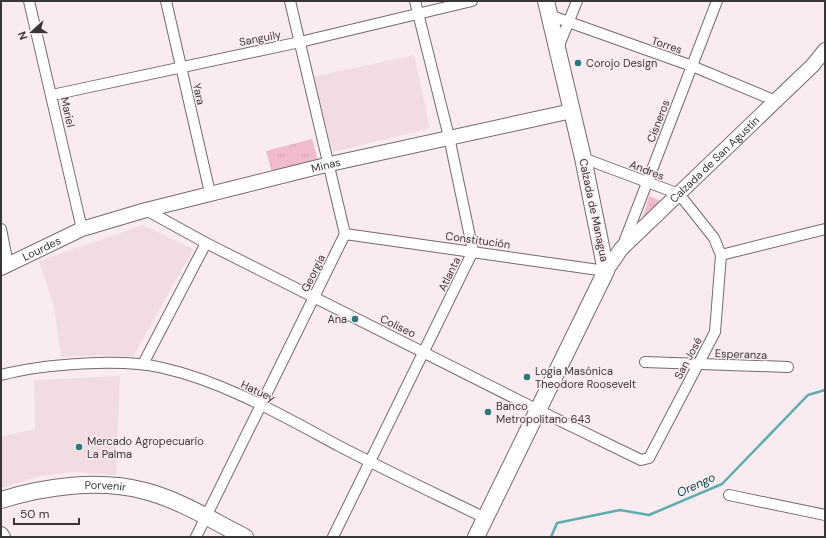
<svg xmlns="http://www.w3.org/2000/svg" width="826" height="538" font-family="'DM Sans',sans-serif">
  <defs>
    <pattern id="grass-tufts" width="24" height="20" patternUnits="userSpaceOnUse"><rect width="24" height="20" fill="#f0bccd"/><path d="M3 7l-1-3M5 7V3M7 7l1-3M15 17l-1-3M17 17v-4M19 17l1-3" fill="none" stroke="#cfa2b1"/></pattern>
  </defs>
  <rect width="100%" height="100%" fill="#f9ebf0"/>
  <!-- built -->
  <g fill="#f1dce2">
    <polygon points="414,55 430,128 333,152 313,77"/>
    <polygon points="143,225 193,249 133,357 100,355 61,357 54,307 39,261"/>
    <polygon points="120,376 116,475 74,472 40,476 1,488 1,437 35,429 34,380"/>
  </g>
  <!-- grass -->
  <g fill="url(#grass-tufts)">
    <polygon points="312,139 318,161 272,172 266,151"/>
    <polygon points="649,196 661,201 642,221"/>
  </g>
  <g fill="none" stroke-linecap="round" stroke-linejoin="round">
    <!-- stream -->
    <polyline stroke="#5cacb1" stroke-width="2.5" points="551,537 557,523 620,510 649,515 722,484 808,395 825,390"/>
    <defs>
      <g id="street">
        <polyline points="29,1 82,229"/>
        <polyline points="166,1 210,193"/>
        <polyline points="549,15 692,66 776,101"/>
        <polyline points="558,48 577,1"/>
        <polyline points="52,95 300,42 472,1"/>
        <polyline points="146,210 206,243 538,410 641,460 649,458 715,332 721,255 714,238 679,194 583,158"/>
        <polyline points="1,229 8,264"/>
        <polyline points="345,234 606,271"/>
        <polyline points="623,245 717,1"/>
        <polyline points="721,255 825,229"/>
        <polyline points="645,362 788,367"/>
        <polyline points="143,364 206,243"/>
        <path d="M 1,375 C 43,364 121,358 163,368 C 225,382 283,416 339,446 C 387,471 436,494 485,518"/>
        <polyline points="729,495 825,515"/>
        <polyline points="196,537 345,234 290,1"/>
        <polyline points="333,537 473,251 449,137 415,1"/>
      </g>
      <g id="secondary">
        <path id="s1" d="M 1,268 L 82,229 L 146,210 L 330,164 L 572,111"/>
        <path id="s2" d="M 606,271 L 621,249 L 813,65 L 825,50"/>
        <polyline points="1,534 3,537"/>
      </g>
      <g id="primary">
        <path id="s3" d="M 1,500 C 46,486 99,479 145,491 C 180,500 213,521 245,537"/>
        <polyline points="476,537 606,271 583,158 546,1"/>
      </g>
    </defs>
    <!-- street casing -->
    <use href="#street" stroke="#766a6e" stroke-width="12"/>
    <!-- secondary casing -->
    <use href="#secondary" stroke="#766a6e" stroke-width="16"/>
    <!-- primary casing -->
    <use href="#primary" stroke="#766a6e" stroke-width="18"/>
    <!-- street -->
    <use href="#street" stroke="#fff" stroke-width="10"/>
    <!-- secondary -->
    <use href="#secondary" stroke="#fff" stroke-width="14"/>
    <!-- primary -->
    <use href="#primary" stroke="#fff" stroke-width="16"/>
  </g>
  <!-- markers -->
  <g fill="#2e777c" stroke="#f9ebf0" stroke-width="1.5">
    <circle cx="578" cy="63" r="4"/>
    <circle cx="355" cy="319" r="4"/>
    <circle cx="527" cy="377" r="4"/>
    <circle cx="488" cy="412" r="4"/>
    <circle cx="79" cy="447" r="4"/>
  </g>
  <g text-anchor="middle" stroke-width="3" stroke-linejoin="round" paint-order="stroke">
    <!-- street labels -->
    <g font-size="11" fill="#3a3537" stroke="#f9ebf0">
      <text transform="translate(260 38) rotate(-11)" y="4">Sanguily</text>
      <text transform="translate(667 45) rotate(19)" y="4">Torres</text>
      <text transform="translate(199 94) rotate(77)" y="4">Yara</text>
      <text transform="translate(68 112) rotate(77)" y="4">Mariel</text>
      <text transform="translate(658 121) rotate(-69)" y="4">Cisneros</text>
      <text dy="4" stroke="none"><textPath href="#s2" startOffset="156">Calzada de San Agustín</textPath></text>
      <text dy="4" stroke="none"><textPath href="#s1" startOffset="342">Minas</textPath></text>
      <text transform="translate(647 170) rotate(21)" y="4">Andres</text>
      <text transform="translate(594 210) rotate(78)" y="4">Calzada de Managua</text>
      <text transform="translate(478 240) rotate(8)" y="4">Constitución</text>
      <text dy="4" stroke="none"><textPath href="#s1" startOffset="45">Lourdes</textPath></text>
      <text transform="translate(313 273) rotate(-64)" y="4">Georgia</text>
      <text transform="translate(449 274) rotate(-64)" y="4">Atlanta</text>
      <text transform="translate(398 326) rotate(26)" y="4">Coliseo</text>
      <text transform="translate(741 354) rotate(2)" y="4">Esperanza</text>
      <text transform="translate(688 358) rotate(-62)" y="4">San José</text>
      <text transform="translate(258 391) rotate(25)" y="4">Hatuey</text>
      <text dy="4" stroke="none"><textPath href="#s3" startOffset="106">Porvenir</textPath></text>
    </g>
    <!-- poi labels -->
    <g font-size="11" fill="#3a3537" stroke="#f9ebf0" text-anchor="start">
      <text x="586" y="67">Corojo Design</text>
      <text x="347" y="323" text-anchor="end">Ana</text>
      <text x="535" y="375">Logia Masónica<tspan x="535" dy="13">Theodore Roosevelt</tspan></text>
      <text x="496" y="410">Banco<tspan x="496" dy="13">Metropolitano 643</tspan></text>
      <text x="87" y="445">Mercado Agropecuario<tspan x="87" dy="13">La Palma</tspan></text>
    </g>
    <!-- water labels -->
    <g font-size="12" font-style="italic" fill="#004d51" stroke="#f9ebf0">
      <text transform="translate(696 485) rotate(-25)" y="4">Orengo</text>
    </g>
  </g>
  <!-- border -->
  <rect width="826" height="538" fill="none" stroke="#3a3537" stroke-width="4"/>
  <!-- north arrow -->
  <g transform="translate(32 32) rotate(249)" stroke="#f9ebf0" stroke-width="3" paint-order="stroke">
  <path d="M0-3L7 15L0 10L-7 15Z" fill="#3a3537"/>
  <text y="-6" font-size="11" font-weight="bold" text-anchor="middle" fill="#3a3537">N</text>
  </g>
  <!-- scale -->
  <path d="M14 518v6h65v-6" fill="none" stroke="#3a3537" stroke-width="2"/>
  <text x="20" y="518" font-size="12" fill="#3a3537" stroke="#f9ebf0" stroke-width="3" paint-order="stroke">50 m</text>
</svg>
